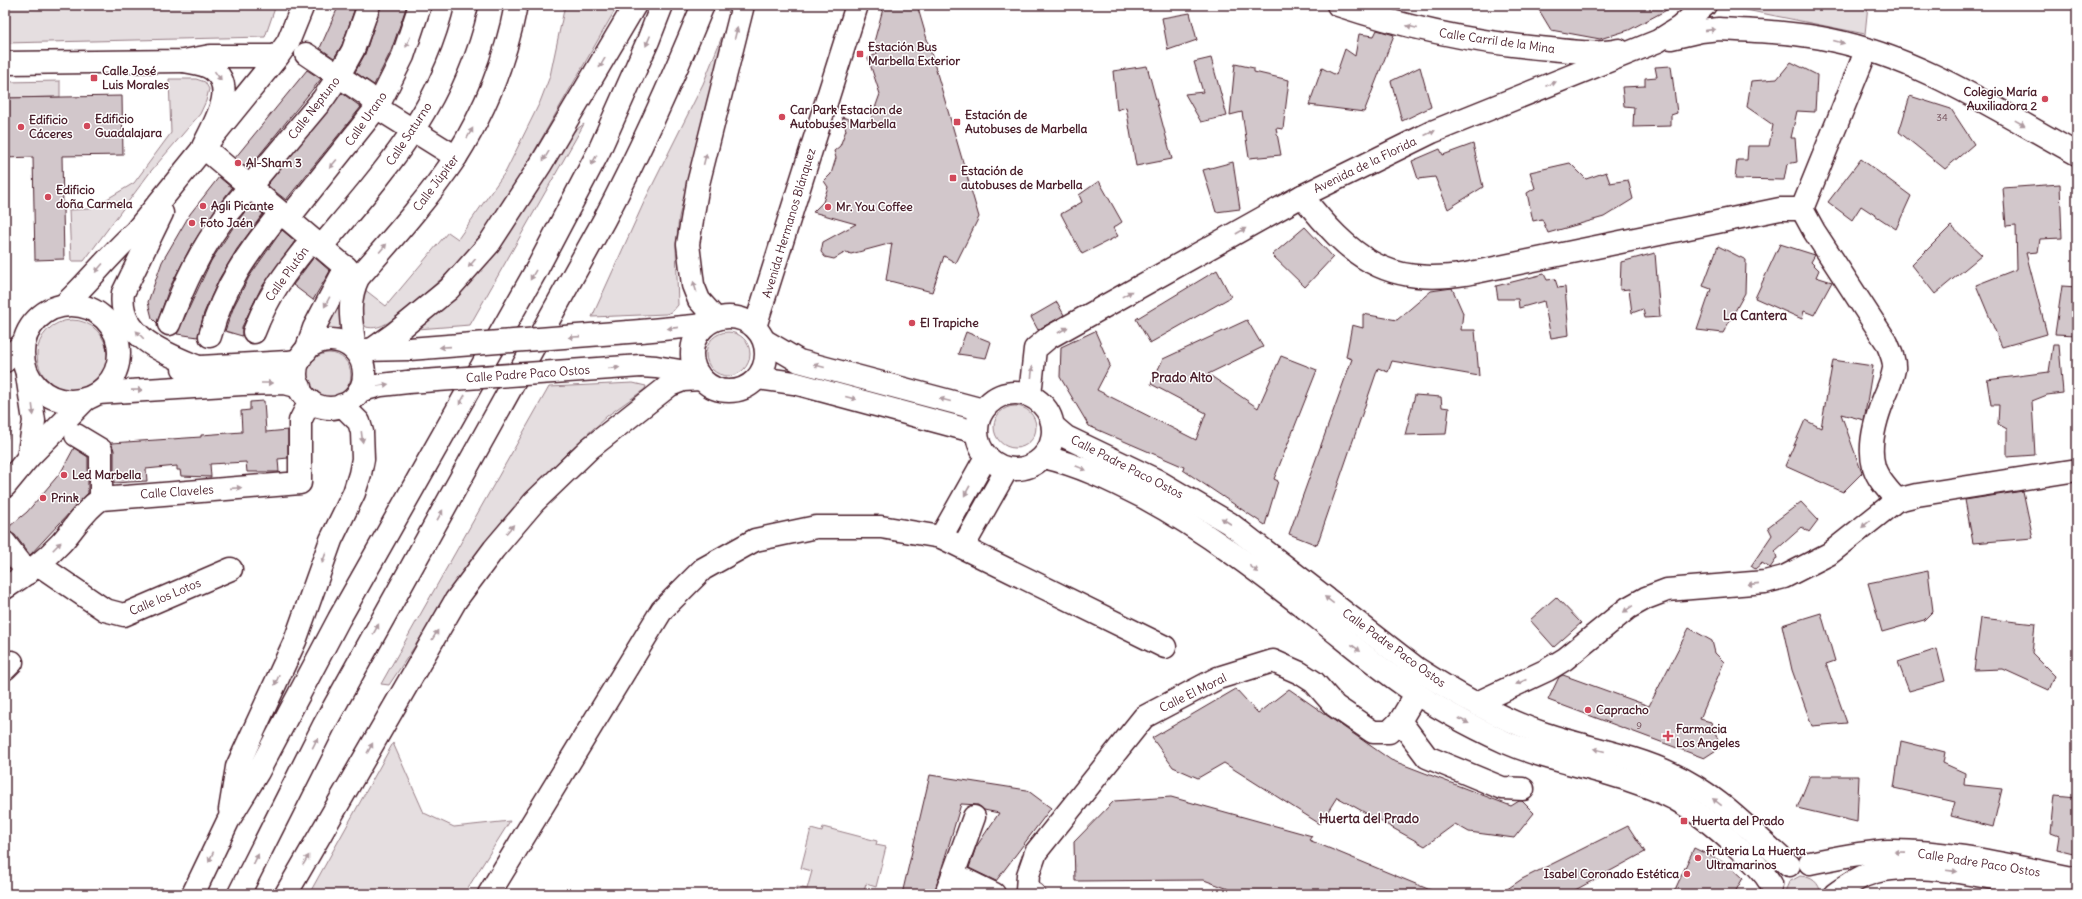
<svg xmlns="http://www.w3.org/2000/svg" width="2082" height="899" font-family="Delius,sans-serif">
  <rect width="100%" height="100%" fill="#fff"/>
  <filter id="ink" filterUnits="userSpaceOnUse"><feTurbulence type="fractalNoise" baseFrequency=".025" numOctaves="2"/><feDisplacementMap in="SourceGraphic" scale="8" xChannelSelector="R" yChannelSelector="G"/><feConvolveMatrix kernelMatrix="1 2 1 2 8 2 1 2 1" color-interpolation-filters="sRGB"/></filter>
  <g filter="url(#ink)">
    <!-- green -->
    <g fill="#e5dee0" stroke="#987e86">
      <polygon points="5,5 276,5 265,37 5,43"/>
      <path d="M 565,5 L 618,5 L 504,204 C 477,244 445,279 406,309 C 394,318 382,331 366,327 C 356,315 359,302 364,289 L 386,306 L 448,232 L 458,239 L 506,171 L 540,102 L 550,76 Z"/>
      <polygon points="1734,5 1868,5 1865,34 1731,7"/>
      <polygon points="731,14 706,106 679,217 676,247 678,305 672,312 666,314 592,317 645,200 703,84"/>
      <polygon points="169,79 196,79 205,82 209,89 206,101 200,114 151,171 84,261 71,261 69,210 90,209 134,183 171,133"/>
      <polygon points="60,81 60,97 5,98 5,82"/>
      <path d="M 584,124 L 470,325 L 418,329 C 436,315 454,300 469,282 C 508,235 541,182 574,131 Z"/>
      <polygon points="346,279 342,325 336,330 324,327"/>
      <circle cx="72" cy="355" r="35"/>
      <circle cx="728" cy="354" r="22"/>
      <circle cx="329" cy="375" r="22"/>
      <polygon points="633,383 646,386 645,389 607,416 567,453 523,500 472,560 389,685 381,684 549,387"/>
      <circle cx="1015" cy="427" r="21"/>
      <path d="M 5,409 C 13,419 12,432 5,443 Z"/>
      <polygon points="393,743 424,813 454,827 510,821 464,894 309,894"/>
      <polygon points="823,827 877,841 876,845 886,847 876,887 866,884 863,894 795,894 797,887 807,889 812,871 801,868 811,829 822,832"/>
      <path d="M 1800,876 C 1812,877 1819,882 1821,894 L 1784,894 L 1789,882 Z"/>
    </g>
    <!-- building -->
    <g fill="#d2c7cb" stroke="#4a1f2b">
      <polygon points="339,5 356,5 342,45 334,58 320,48"/>
      <polygon points="381,5 407,5 391,51 374,85 355,72 365,54"/>
      <polygon points="884,5 917,5 979,217 956,263 944,256 932,292 886,280 892,243 851,254 846,252 834,259 825,257 821,252 823,242 856,224 813,212 823,202 828,187 824,181 831,174 836,158 834,151 840,146 846,130 842,117 869,125 880,94 868,58 877,54 874,42"/>
      <polygon points="1536,5 1676,5 1629,30 1600,39 1551,30"/>
      <polygon points="1190,13 1197,40 1168,50 1162,18"/>
      <polygon points="1377,30 1394,35 1364,112 1309,105 1322,68 1336,75 1345,49 1355,56 1359,34 1374,36"/>
      <polygon points="1211,58 1227,116 1201,122 1185,94 1203,92 1194,62"/>
      <polygon points="1791,62 1817,75 1815,112 1797,111 1791,138 1795,138 1797,162 1787,164 1784,180 1735,179 1737,160 1747,160 1748,146 1769,146 1773,125 1747,107 1751,81 1777,79"/>
      <polygon points="1235,64 1254,68 1254,72 1289,80 1283,129 1276,128 1281,155 1249,158 1242,112 1230,115"/>
      <polygon points="1147,66 1172,159 1136,166 1126,107 1117,110 1113,71"/>
      <polygon points="1671,66 1677,113 1671,115 1671,126 1633,127 1634,107 1624,106 1622,87 1645,86 1645,78 1657,77 1655,67"/>
      <polygon points="1420,67 1431,107 1402,121 1391,81"/>
      <polygon points="307,70 321,79 248,169 235,158"/>
      <polygon points="342,93 361,107 286,200 267,185"/>
      <polygon points="122,96 123,155 62,156 64,259 35,260 33,157 5,158 5,98"/>
      <polygon points="1910,96 1951,109 1974,144 1945,169 1899,132"/>
      <polygon points="1473,144 1483,187 1448,209 1435,177 1418,179 1412,161 1440,149 1443,155"/>
      <polygon points="1861,159 1911,196 1896,229 1861,206 1852,220 1828,202"/>
      <polygon points="1233,162 1240,209 1216,212 1203,170"/>
      <polygon points="1570,163 1586,179 1606,172 1610,183 1628,180 1633,199 1604,217 1548,233 1542,219 1533,221 1527,193 1535,188 1530,172"/>
      <polygon points="219,177 232,188 216,208 190,248 169,289 157,323 152,318 148,302 162,262 190,214"/>
      <polygon points="1099,181 1122,222 1113,228 1118,236 1082,254 1061,214 1082,202 1079,195"/>
      <polygon points="2060,184 2062,238 2040,239 2038,252 2026,253 2047,334 2002,347 1976,285 2017,269 2016,225 2006,226 2003,188"/>
      <polygon points="251,204 263,214 237,249 219,279 204,313 198,337 177,334 211,261 236,223"/>
      <polygon points="1951,226 1982,255 1935,294 1912,265"/>
      <polygon points="1305,227 1333,257 1305,287 1272,255"/>
      <polygon points="282,230 295,241 261,288 242,327 242,336 225,331 234,306 249,277"/>
      <polygon points="1780,244 1815,255 1811,262 1819,270 1816,277 1832,282 1814,315 1804,311 1802,319 1755,298"/>
      <polygon points="1718,246 1746,260 1745,293 1723,333 1697,330 1711,289 1703,286"/>
      <polygon points="1655,253 1660,317 1645,318 1643,309 1632,313 1629,289 1620,290 1621,262"/>
      <polygon points="314,257 330,271 313,300 293,285"/>
      <polygon points="1217,270 1231,297 1150,343 1136,319"/>
      <polygon points="1544,274 1547,280 1555,279 1558,288 1565,287 1569,335 1551,338 1544,301 1519,308 1518,299 1498,299 1496,286"/>
      <polygon points="2062,286 2077,287 2077,335 2055,334"/>
      <polygon points="1452,288 1463,313 1461,330 1475,330 1479,376 1392,361 1388,372 1378,368 1317,545 1289,534 1352,359 1346,357 1352,325 1363,328 1363,314 1397,320 1431,291"/>
      <polygon points="1057,302 1064,315 1038,330 1031,317"/>
      <polygon points="1247,320 1263,347 1208,374 1258,408 1281,356 1317,370 1274,479 1278,481 1265,525 1183,470 1184,467 1089,426 1060,377 1061,347 1095,331 1110,365 1097,390 1196,440 1206,413 1151,384 1163,359"/>
      <polygon points="966,332 991,342 986,358 958,354"/>
      <polygon points="2053,345 2059,345 2063,393 2047,395 2032,401 2035,455 2007,457 2007,429 1998,424 1999,405 1991,405 1987,380 2049,372"/>
      <polygon points="1833,360 1873,366 1864,420 1841,414 1862,473 1843,492 1785,466 1805,420 1821,428"/>
      <polygon points="1415,395 1441,397 1442,407 1449,408 1446,434 1405,435"/>
      <polygon points="264,401 266,432 288,430 288,458 278,459 279,472 247,472 246,462 210,464 211,477 181,476 180,470 177,470 177,466 146,469 147,481 114,483 114,450 111,443 201,437 201,435 242,432 241,411 250,410 250,402"/>
      <polygon points="74,448 88,457 88,493 30,555 15,535 5,530 27,512 61,472"/>
      <polygon points="2023,491 2033,538 1973,543 1965,500"/>
      <polygon points="1801,502 1818,520 1809,532 1802,527 1775,551 1777,558 1770,568 1762,563 1755,569 1751,566 1772,535 1768,527"/>
      <polygon points="1928,571 1933,611 1924,620 1882,632 1868,583"/>
      <polygon points="1556,597 1581,623 1554,647 1530,620"/>
      <polygon points="1821,613 1835,661 1826,664 1847,723 1812,726 1792,670 1782,625"/>
      <polygon points="1981,618 2035,624 2032,653 2055,676 2049,690 2003,669 1974,670"/>
      <polygon points="1689,628 1712,641 1715,653 1724,662 1700,719 1711,722 1721,747 1704,758 1548,700 1559,677 1563,675 1649,706"/>
      <polygon points="1937,649 1945,681 1909,691 1898,662"/>
      <polygon points="1236,689 1258,713 1289,689 1391,760 1511,806 1519,801 1522,801 1534,813 1514,838 1469,832 1455,824 1425,846 1337,797 1320,824 1224,763 1198,778 1173,767 1152,738"/>
      <polygon points="1901,741 1945,752 1943,763 1965,773 1964,785 2002,789 1993,827 1951,816 1955,802 1894,788"/>
      <polygon points="930,775 1027,790 1051,808 996,881 969,868 976,847 999,813 984,810 978,805 961,804 934,894 902,894"/>
      <polygon points="1810,776 1859,776 1857,822 1797,808"/>
      <polygon points="2055,795 2077,797 2077,854 2057,849 2059,836 2051,833"/>
      <polygon points="1171,797 1312,836 1309,840 1440,894 1242,894 1204,880 1075,881 1074,842 1114,801"/>
      <polygon points="1628,826 1645,852 1568,894 1500,894 1522,879"/>
      <polygon points="1694,848 1729,865 1743,878 1734,894 1673,894"/>
    </g>
    <g fill="none" stroke-linecap="round" stroke-linejoin="round">
      <defs>
        <g id="minor">
          <path d="M 1338,5 C 1407,28 1477,43 1550,49 C 1572,51 1597,55 1619,50"/>
          <path d="M 1671,38 L 1701,31 L 1719,29 C 1756,31 1794,32 1831,40 C 1920,58 1998,111 2077,154"/>
          <polyline points="306,54 367,95 384,112 456,157"/>
          <path d="M 184,61 C 193,63 206,64 213,70 C 238,88 212,127 203,147 L 358,278"/>
          <polyline points="5,63 184,61 210,56 278,56"/>
          <path d="M 1302,196 C 1350,256 1385,287 1466,274 L 1780,209 L 1802,209 L 1867,49"/>
          <path d="M 1802,209 L 1814,231 L 1887,343 C 1890,351 1895,360 1894,369 C 1892,380 1888,389 1884,398 C 1876,418 1868,446 1874,467 C 1878,480 1889,491 1897,500"/>
          <polyline points="288,219 378,106 403,56 420,5"/>
          <path d="M 321,247 C 386,169 443,108 467,5"/>
          <path d="M 169,324 C 185,282 199,252 226,215 L 323,99 L 338,77 L 353,50 L 369,5"/>
          <polyline points="755,327 857,5"/>
          <path d="M 254,332 C 268,295 287,270 312,240"/>
          <path d="M 210,336 C 224,285 248,253 280,213"/>
          <polyline points="765,341 799,361 983,410"/>
          <path d="M 355,350 C 352,324 346,303 358,278 C 392,239 427,200 456,157 C 485,111 506,58 516,5"/>
          <polyline points="306,351 314,328 346,267"/>
          <polyline points="5,361 23,343"/>
          <polyline points="758,378 794,383 976,432"/>
          <circle cx="1015" cy="431" r="38"/>
          <polyline points="1030,395 1035,349 1048,338 1302,196 1432,132 1658,41 1680,27 1705,5"/>
          <path d="M 1053,426 L 1066,437 L 1156,480 L 1229,523 L 1416,668 C 1456,694 1499,719 1545,734 C 1587,748 1632,755 1672,774 C 1717,794 1752,833 1789,865"/>
          <polyline points="76,435 101,450 101,499"/>
          <path d="M 1044,457 C 1079,465 1112,481 1143,497 C 1206,531 1263,575 1319,619 C 1347,641 1375,665 1404,685 C 1435,707 1470,726 1505,742 C 1560,766 1622,771 1675,799 C 1698,812 1718,829 1736,846 C 1749,858 1762,869 1771,884"/>
          <polyline points="941,537 986,457"/>
          <polyline points="5,543 28,573"/>
          <polyline points="963,547 1007,469"/>
          <polyline points="39,565 105,610 124,615 231,569"/>
          <path d="M 5,588 C 26,575 44,561 61,543 C 75,528 84,510 101,499 L 300,483 L 300,421 L 310,401"/>
          <polyline points="5,669 12,662"/>
          <polyline points="1477,703 1547,670 1565,659 1628,608 1646,598 1667,590 1765,582 1784,577 1829,554 1897,500 1917,495 2077,470"/>
          <polyline points="1400,721 1427,757 1502,788 1523,789"/>
          <path d="M 1810,863 C 1835,858 1862,852 1888,851 C 1952,850 2015,867 2077,879"/>
          <polyline points="953,874 994,894"/>
          <polyline points="489,894 662,610 703,569 755,540 816,527 881,527 941,537 1165,647"/>
          <polyline points="946,894 974,817"/>
          <polyline points="1034,894 1027,890 1028,875 1036,852 1144,717 1218,678 1273,661 1300,673 1314,682 1335,706 1373,732 1389,732 1400,721 1416,694"/>
          <path d="M 1835,894 C 1848,885 1860,876 1875,872 C 1925,858 2018,884 2070,894"/>
        </g>
        <g id="major">
          <path d="M 162,213 L 123,293 C 117,336 167,354 198,367"/>
          <circle cx="71" cy="353" r="48"/>
          <path d="M 64,305 C 90,281 110,254 136,231 L 278,56 L 288,42 L 303,5"/>
          <circle cx="729" cy="354" r="37"/>
          <polyline points="641,331 705,325"/>
          <circle cx="330" cy="374" r="34"/>
          <polyline points="361,350 409,349"/>
          <polyline points="641,366 656,367 698,374"/>
          <polyline points="183,368 288,362 300,360"/>
          <polyline points="27,375 34,421 28,458"/>
          <polyline points="359,391 381,385 408,382"/>
          <polyline points="98,393 242,384 285,383 300,387"/>
          <polyline points="5,486 28,458 86,399"/>
        </g>
        <g id="highway">
          <polyline points="716,319 699,300 693,285 688,244 698,184 743,5"/>
          <polyline points="370,351 394,334 449,289 489,244 541,164 635,5"/>
          <polyline points="230,810 237,767 295,641 331,540 354,493 360,474 363,459 362,432 359,422 342,405"/>
          <polyline points="193,894 228,821 258,772 339,619 538,267 599,151 648,41 662,5"/>
          <path d="M 239,894 L 324,725 L 604,220 C 641,150 673,78 703,5"/>
          <polyline points="286,894 456,600 494,549 534,502 590,448 670,385 683,380 701,379"/>
        </g>
      </defs>
      <!-- minor casing -->
      <use href="#minor" stroke="#4a1f2b" stroke-width="25"/>
      <!-- major casing -->
      <use href="#major" stroke="#4a1f2b" stroke-width="25"/>
      <!-- highway casing -->
      <use href="#highway" stroke="#4a1f2b" stroke-width="25"/>
      <!-- minor -->
      <use href="#minor" stroke="#fff" stroke-width="22"/>
      <!-- major -->
      <use href="#major" stroke="#fff" stroke-width="22"/>
      <!-- highway -->
      <use href="#highway" stroke="#fff" stroke-width="22"/>
      <defs>
        <g id="major-bridge">
          <polyline points="409,349 641,331"/>
          <polyline points="408,382 641,366"/>
        </g>
      </defs>
      <!-- major-bridge casing -->
      <use href="#major-bridge" stroke="#4a1f2b" stroke-width="25" stroke-linecap="butt"/>
      <!-- major-bridge -->
      <use href="#major-bridge" stroke="#fff" stroke-width="22"/>
    </g>
    <!-- one-way arrows -->
    <defs><path id="oneway-solid" d="M-6-.8H1V-3.2L6.5 0L1 3.2V.8H-6Z"/></defs>
    <g fill="#ae9aa0">
      <use href="#oneway-solid" transform="translate(1412 27) rotate(-166)"/>
      <use href="#oneway-solid" transform="translate(1710 30) rotate(-6)"/>
      <use href="#oneway-solid" transform="translate(736 33) rotate(-76)"/>
      <use href="#oneway-solid" transform="translate(648 41) rotate(113)"/>
      <use href="#oneway-solid" transform="translate(408 42) rotate(112)"/>
      <use href="#oneway-solid" transform="translate(1839 42) rotate(15)"/>
      <use href="#oneway-solid" transform="translate(602 63) rotate(121)"/>
      <use href="#oneway-solid" transform="translate(218 76) rotate(54)"/>
      <use href="#oneway-solid" transform="translate(1551 84) rotate(-22)"/>
      <use href="#oneway-solid" transform="translate(2020 123) rotate(29)"/>
      <use href="#oneway-solid" transform="translate(470 133) rotate(-60)"/>
      <use href="#oneway-solid" transform="translate(1430 133) rotate(-24)"/>
      <use href="#oneway-solid" transform="translate(546 156) rotate(121)"/>
      <use href="#oneway-solid" transform="translate(705 159) rotate(-76)"/>
      <use href="#oneway-solid" transform="translate(594 160) rotate(118)"/>
      <use href="#oneway-solid" transform="translate(333 164) rotate(130)"/>
      <use href="#oneway-solid" transform="translate(1241 231) rotate(-30)"/>
      <use href="#oneway-solid" transform="translate(383 248) rotate(-50)"/>
      <use href="#oneway-solid" transform="translate(472 263) rotate(130)"/>
      <use href="#oneway-solid" transform="translate(99 268) rotate(131)"/>
      <use href="#oneway-solid" transform="translate(533 275) rotate(120)"/>
      <use href="#oneway-solid" transform="translate(695 287) rotate(-107)"/>
      <use href="#oneway-solid" transform="translate(1127 294) rotate(-29)"/>
      <use href="#oneway-solid" transform="translate(327 302) rotate(118)"/>
      <use href="#oneway-solid" transform="translate(673 328) rotate(174)"/>
      <use href="#oneway-solid" transform="translate(1063 330) rotate(-30)"/>
      <use href="#oneway-solid" transform="translate(140 335) rotate(-134)"/>
      <use href="#oneway-solid" transform="translate(574 337) rotate(176)"/>
      <use href="#oneway-solid" transform="translate(445 347) rotate(176)"/>
      <use href="#oneway-solid" transform="translate(819 366) rotate(-165)"/>
      <use href="#oneway-solid" transform="translate(614 368) rotate(-4)"/>
      <use href="#oneway-solid" transform="translate(1032 372) rotate(-84)"/>
      <use href="#oneway-solid" transform="translate(267 383)"/>
      <use href="#oneway-solid" transform="translate(383 385) rotate(-9)"/>
      <use href="#oneway-solid" transform="translate(137 390) rotate(-1)"/>
      <use href="#oneway-solid" transform="translate(851 398) rotate(15)"/>
      <use href="#oneway-solid" transform="translate(462 400) rotate(120)"/>
      <use href="#oneway-solid" transform="translate(945 400) rotate(-165)"/>
      <use href="#oneway-solid" transform="translate(33 410) rotate(83)"/>
      <use href="#oneway-solid" transform="translate(362 437) rotate(83)"/>
      <use href="#oneway-solid" transform="translate(1081 468) rotate(22)"/>
      <use href="#oneway-solid" transform="translate(236 488) rotate(-4)"/>
      <use href="#oneway-solid" transform="translate(967 491) rotate(119)"/>
      <use href="#oneway-solid" transform="translate(440 515) rotate(-61)"/>
      <use href="#oneway-solid" transform="translate(1226 521) rotate(-147)"/>
      <use href="#oneway-solid" transform="translate(1866 524) rotate(139)"/>
      <use href="#oneway-solid" transform="translate(510 529) rotate(-49)"/>
      <use href="#oneway-solid" transform="translate(57 546) rotate(-45)"/>
      <use href="#oneway-solid" transform="translate(324 558) rotate(110)"/>
      <use href="#oneway-solid" transform="translate(1254 569) rotate(37)"/>
      <use href="#oneway-solid" transform="translate(1753 584) rotate(174)"/>
      <use href="#oneway-solid" transform="translate(1329 600) rotate(-142)"/>
      <use href="#oneway-solid" transform="translate(1628 609) rotate(145)"/>
      <use href="#oneway-solid" transform="translate(376 629) rotate(-61)"/>
      <use href="#oneway-solid" transform="translate(435 635) rotate(-59)"/>
      <use href="#oneway-solid" transform="translate(1356 648) rotate(38)"/>
      <use href="#oneway-solid" transform="translate(277 680) rotate(114)"/>
      <use href="#oneway-solid" transform="translate(1521 682) rotate(155)"/>
      <use href="#oneway-solid" transform="translate(1464 721) rotate(28)"/>
      <use href="#oneway-solid" transform="translate(315 743) rotate(-63)"/>
      <use href="#oneway-solid" transform="translate(370 748) rotate(-61)"/>
      <use href="#oneway-solid" transform="translate(1599 750) rotate(-166)"/>
      <use href="#oneway-solid" transform="translate(1717 802) rotate(-142)"/>
      <use href="#oneway-solid" transform="translate(1900 852) rotate(-179)"/>
      <use href="#oneway-solid" transform="translate(211 857) rotate(115)"/>
      <use href="#oneway-solid" transform="translate(256 859) rotate(-64)"/>
      <use href="#oneway-solid" transform="translate(306 860) rotate(-59)"/>
      <use href="#oneway-solid" transform="translate(1952 871) rotate(7)"/>
    </g>
  </g>
  <!-- markers -->
  <g fill="#d1495b" stroke="#fff" stroke-width="1.5">
    <rect x="856" y="50" width="8" height="8" rx="2"/>
    <rect x="90" y="74" width="8" height="8" rx="2"/>
    <circle cx="2045" cy="99" r="4"/>
    <circle cx="782" cy="117" r="4"/>
    <rect x="953" y="118" width="8" height="8" rx="2"/>
    <circle cx="87" cy="126" r="4"/>
    <circle cx="21" cy="127" r="4"/>
    <circle cx="238" cy="163" r="4"/>
    <rect x="949" y="174" width="8" height="8" rx="2"/>
    <circle cx="48" cy="197" r="4"/>
    <circle cx="203" cy="206" r="4"/>
    <circle cx="828" cy="207" r="4"/>
    <circle cx="192" cy="223" r="4"/>
    <circle cx="912" cy="323" r="4"/>
    <circle cx="64" cy="475" r="4"/>
    <circle cx="43" cy="498" r="4"/>
    <circle cx="1588" cy="710" r="4"/>
    <path d="M1666 730h4v4h4v4h-4v4h-4v-4h-4v-4h4z"/>
    <rect x="1680" y="817" width="8" height="8" rx="2"/>
    <circle cx="1698" cy="858" r="4"/>
    <circle cx="1687" cy="874" r="4"/>
  </g>
  <g text-anchor="middle" stroke-width="3" stroke-linejoin="round" paint-order="stroke">
    <!-- number labels -->
    <g font-size="10" fill="#6c4953">
      <text x="1942" y="121">34</text>
      <text x="1639" y="729">9</text>
    </g>
    <!-- street labels -->
    <g font-size="12" fill="#4a1f2b" stroke="#fff">
      <text transform="translate(1497 41) rotate(8)" y="4">Calle Carril de la Mina</text>
      <text transform="translate(314 108) rotate(-52)" y="4">Calle Neptuno</text>
      <text transform="translate(366 119) rotate(-55)" y="4">Calle Urano</text>
      <text transform="translate(409 134) rotate(-57)" y="4">Calle Saturno</text>
      <text transform="translate(1365 165) rotate(-26)" y="4">Avenida de la Florida</text>
      <text transform="translate(436 183) rotate(-53)" y="4">Calle Júpiter</text>
      <text transform="translate(789 223) rotate(-73)" y="4">Avenida Hermanos Blánquez</text>
      <text transform="translate(287 274) rotate(-54)" y="4">Calle Plutón</text>
      <text transform="translate(528 374) rotate(-4)" y="4">Calle Padre Paco Ostos</text>
      <text transform="translate(1127 467) rotate(27)" y="4">Calle Padre Paco Ostos</text>
      <text transform="translate(177 492) rotate(-4)" y="4">Calle Claveles</text>
      <text transform="translate(165 597) rotate(-23)" y="4">Calle los Lotos</text>
      <text transform="translate(1394 648) rotate(36)" y="4">Calle Padre Paco Ostos</text>
      <text transform="translate(1193 693) rotate(-26)" y="4">Calle El Moral</text>
      <text transform="translate(1979 863) rotate(9)" y="4">Calle Padre Paco Ostos</text>
    </g>
    <!-- poi labels -->
    <g font-size="12" font-weight="bold" fill="#4a1f2b" stroke="#fff" text-anchor="start">
      <text x="868" y="51">Estación Bus<tspan x="868" dy="14">Marbella Exterior</tspan></text>
      <text x="102" y="75">Calle José<tspan x="102" dy="14">Luis Morales</tspan></text>
      <text x="2037" y="96" text-anchor="end">Colegio María<tspan x="2037" dy="14">Auxiliadora 2</tspan></text>
      <text x="790" y="114">Car Park Estacion de<tspan x="790" dy="14">Autobuses Marbella</tspan></text>
      <text x="965" y="119">Estación de<tspan x="965" dy="14">Autobuses de Marbella</tspan></text>
      <text x="95" y="123">Edificio<tspan x="95" dy="14">Guadalajara</tspan></text>
      <text x="29" y="124">Edificio<tspan x="29" dy="14">Cáceres</tspan></text>
      <text x="246" y="167">Al-Sham 3</text>
      <text x="961" y="175">Estación de<tspan x="961" dy="14">autobuses de Marbella</tspan></text>
      <text x="56" y="194">Edificio<tspan x="56" dy="14">doña Carmela</tspan></text>
      <text x="211" y="210">Agli Picante</text>
      <text x="836" y="211">Mr. You Coffee</text>
      <text x="200" y="227">Foto Jaén</text>
      <text x="920" y="327">El Trapiche</text>
      <text x="72" y="479">Led Marbella</text>
      <text x="51" y="502">Prink</text>
      <text x="1596" y="714">Capracho</text>
      <text x="1676" y="733">Farmacia<tspan x="1676" dy="14">Los Angeles</tspan></text>
      <text x="1692" y="825">Huerta del Prado</text>
      <text x="1706" y="855">Fruteria La Huerta<tspan x="1706" dy="14">Ultramarinos</tspan></text>
      <text x="1679" y="878" text-anchor="end">Isabel Coronado Estética</text>
    </g>
    <!-- neighbourhood labels -->
    <g font-size="13" font-weight="bold" fill="#4a1f2b" stroke="#fff">
      <text x="1755" y="320">La Cantera</text>
      <text x="1182" y="382">Prado Alto</text>
      <text x="1369" y="823">Huerta del Prado</text>
    </g>
  </g>
  <!-- margin -->
  <rect width="2082" height="899" fill="none" stroke="#fff" stroke-width="20"/>
  <rect x="10" y="10" width="2062" height="879" fill="none" stroke="#4a1f2b" stroke-width="1.5" filter="url(#ink)"/>
</svg>
